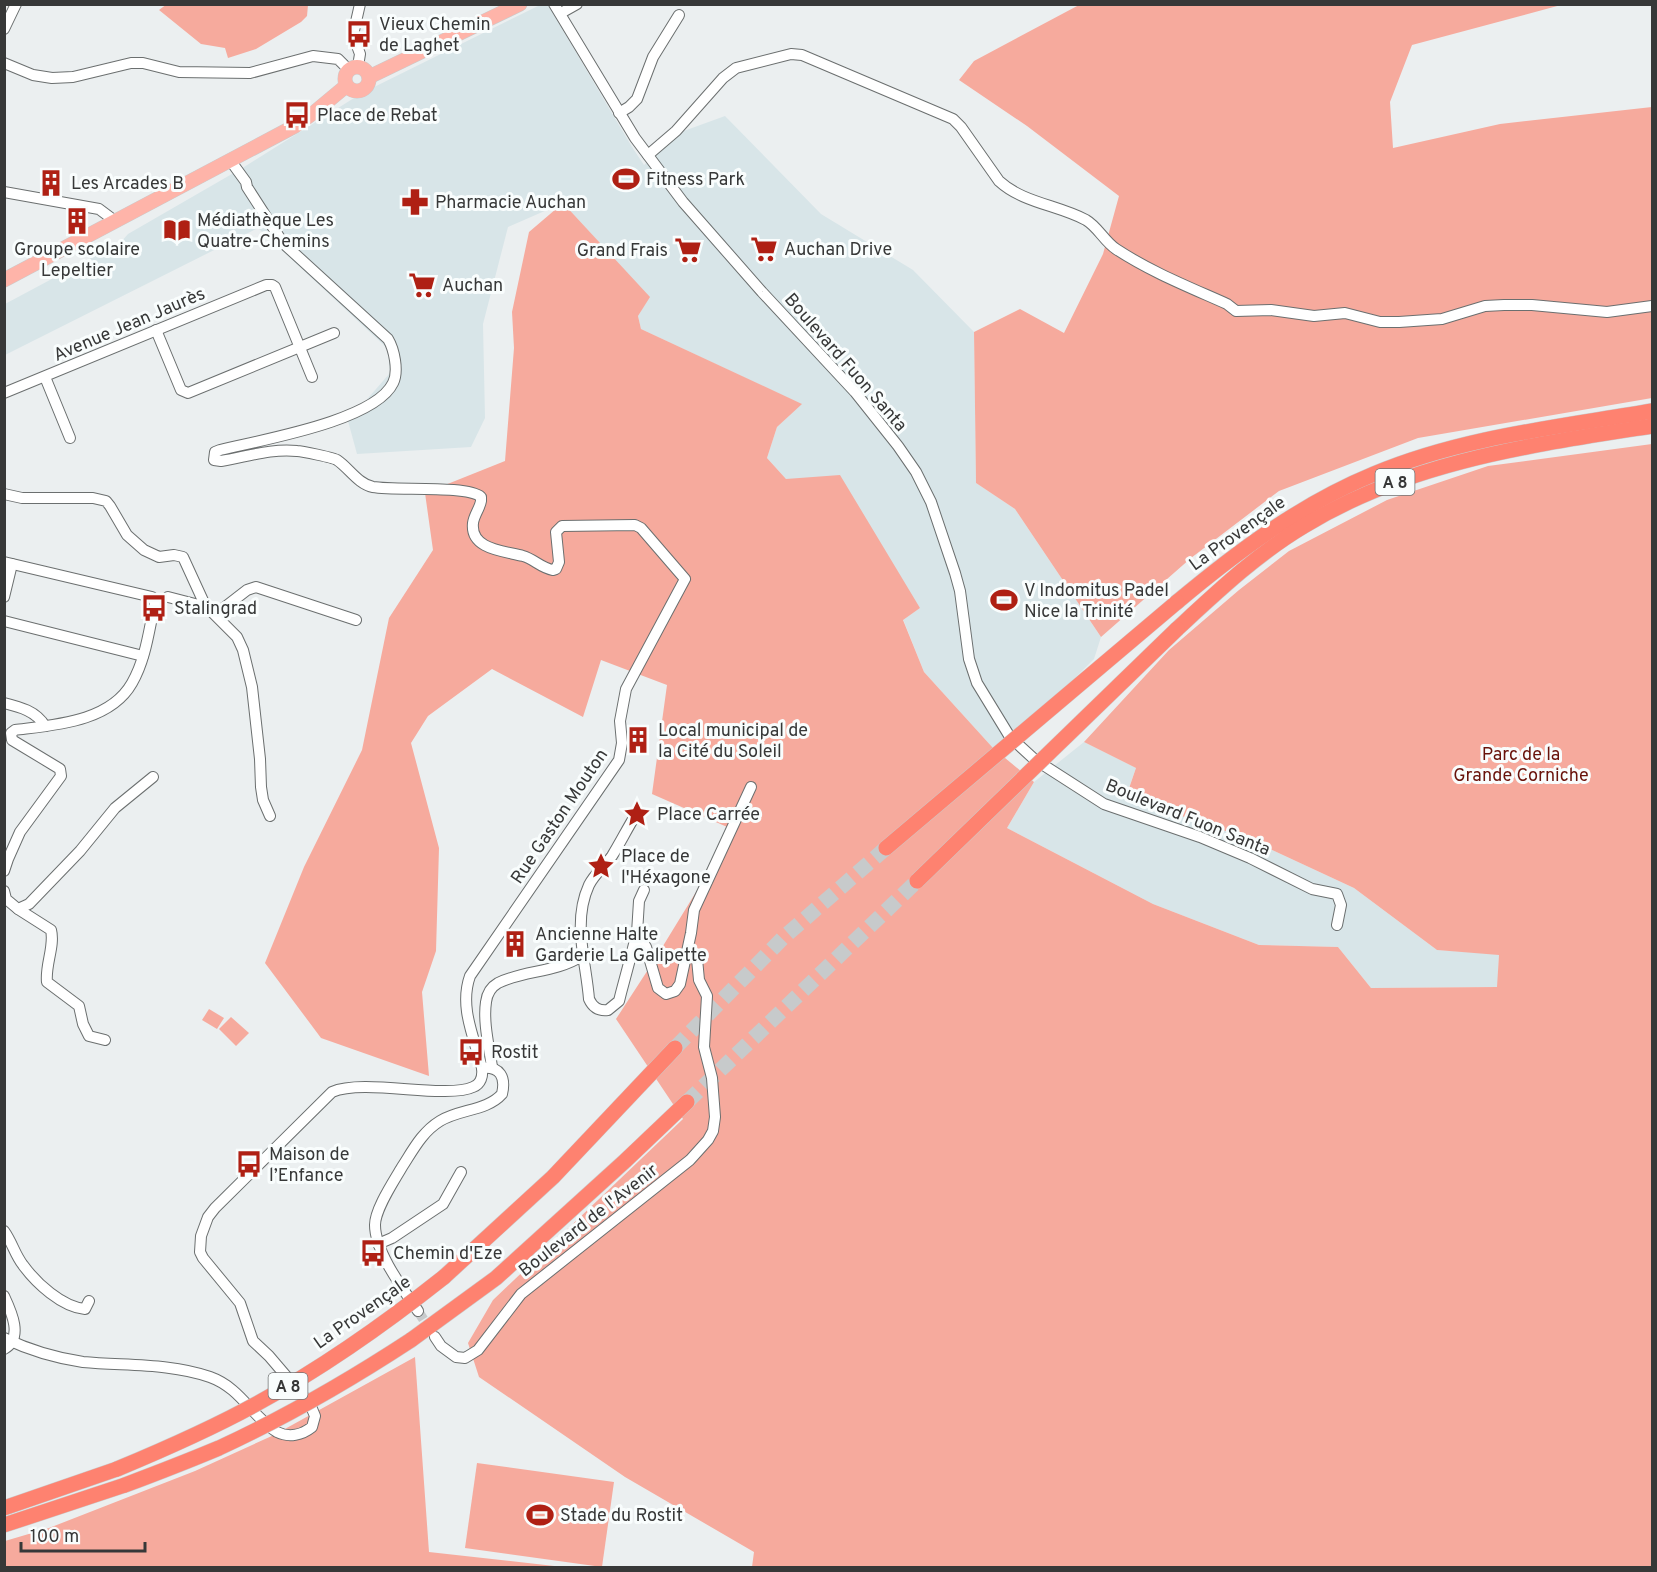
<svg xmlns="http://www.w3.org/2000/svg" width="1657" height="1572" font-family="Overpass,sans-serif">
  <rect width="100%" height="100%" fill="#ebeff0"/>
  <!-- built -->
  <g fill="#d8e5e8">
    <polygon points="540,5 548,5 632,147 644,165 681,132 725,116 821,214 913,270 974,332 976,483 1015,509 1101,637 1094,659 1049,704 993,748 924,672 903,619 920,608 786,479 767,458 777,427 801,404 641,329 638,316 649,297 563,203 508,227 483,324 485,418 471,447 357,454 348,421 390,373 388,349 258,228 5,355 5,304 121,242 128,234 244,167 362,93"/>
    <polygon points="1084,742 1136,768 1126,796 1246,838 1354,888 1437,950 1499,954 1498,987 1371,988 1338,947 1259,945 1153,904 1007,828 1034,782"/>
  </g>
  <!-- green -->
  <g fill="#f6aa9d">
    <polygon points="167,4 308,4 308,5 307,16 301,22 256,49 228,58 225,48 201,44 159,10"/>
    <polygon points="1079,5 1561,5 1412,45 1390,102 1393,148 1500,124 1652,107 1652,398 1418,438 1279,491 1191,558 1101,637 1015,509 976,483 974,332 1020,309 1064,333 1103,254 1119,196 1027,126 959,80 974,61"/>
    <polygon points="563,203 650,297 638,316 641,329 802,404 777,427 767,458 786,479 840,475 920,608 903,620 924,672 993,748 1034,782 1007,828 1153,904 1259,945 1338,947 1371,988 1497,987 1499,955 1437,950 1354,888 1246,838 1126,797 1136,768 1084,742 1169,650 1239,590 1289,551 1387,500 1488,466 1652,444 1652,1567 752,1567 754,1552 625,1477 479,1377 468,1343 493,1300 683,1119 616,1019 655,959 734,830 652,794 667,685 601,660 583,717 492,669 428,716 411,743 439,848 436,951 422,992 429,1076 321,1038 265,963 304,867 362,750 389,618 433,550 425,493 505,461 514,348 512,312 529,232"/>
    <polygon points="209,1009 224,1018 217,1029 202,1020"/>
    <polygon points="231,1017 249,1033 236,1046 219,1029"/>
    <polygon points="415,1357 429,1552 563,1567 5,1568 5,1541 49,1528 195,1471 274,1435"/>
    <polygon points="477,1463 614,1482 602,1567 465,1548"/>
  </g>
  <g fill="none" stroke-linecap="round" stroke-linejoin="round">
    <!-- minor-tunnel -->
    <polyline stroke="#c7cacb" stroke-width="10" stroke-dasharray="10 5" stroke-linecap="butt" points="418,1311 432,1333"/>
    <!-- highway-tunnel -->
    <g stroke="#c7cacb" stroke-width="15" stroke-dasharray="15 8" stroke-linecap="butt">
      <polyline points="675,1048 784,937 886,848"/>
      <polyline points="687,1102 917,881"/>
    </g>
    <defs>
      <g id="minor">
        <polyline points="554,4 635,138 683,202 762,292 855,392 898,446 916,472 931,502 955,573 960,591 969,659 977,683 1010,737 1034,759 1104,804 1200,837 1250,858 1312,889 1337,894 1341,905 1337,925"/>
        <polyline points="561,13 577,4"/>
        <polyline points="4,29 16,4"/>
        <polyline points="4,63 33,75 52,78 73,77 131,63 143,63 179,72 250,73 313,56 338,59 348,69"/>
        <polyline points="358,66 360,54 353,35 360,4"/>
        <polyline points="619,113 629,107 637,99 653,57 679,15"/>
        <path d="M 648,155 L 676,131 L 723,78 L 736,68 L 791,54 L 802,55 L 953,119 L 961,127 L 999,181 C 1023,203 1058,205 1086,220 C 1098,227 1104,241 1116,249 C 1151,272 1189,287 1227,304 L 1236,311 L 1271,310 L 1314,316 L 1345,313 L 1380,322 L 1399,322 L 1442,319 L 1485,306 L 1504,305 L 1532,305 L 1607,312 L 1652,306"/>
        <polyline points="4,192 99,209 115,221"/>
        <polyline points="156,330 181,390 188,393 334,333"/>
        <polyline points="45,377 70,438"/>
        <polyline points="4,393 266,285 272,285 275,287 312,377"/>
        <polyline points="4,494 22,498 93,498 106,501 110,506 127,535 144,550 159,557 174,555 183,557 205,605 237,637 243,650 252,687 260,759 261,787 263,800 270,816"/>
        <path d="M 4,562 L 152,597 L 155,603 C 149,629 146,659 132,683 C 110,722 54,725 15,730 L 11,733 L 12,740 L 60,769 L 61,776 L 20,832 L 8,859 L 4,871"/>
        <polyline points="4,597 12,564"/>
        <polyline points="168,597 199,605 205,605"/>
        <polyline points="216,614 247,590 256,587 356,620"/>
        <polyline points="4,621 143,656"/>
        <path d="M 4,703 C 20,707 36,711 45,726"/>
        <path d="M 635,816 C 627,829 620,843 612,856 C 605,866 595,873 589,885 C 572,922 586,961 589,999 C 593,1008 599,1011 608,1010 L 619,1001 L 621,993 L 637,933 L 639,901 L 644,890"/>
        <polyline points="4,891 6,899 18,909 29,904 80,851 115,808 153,777"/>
        <path d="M 18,909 L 51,930 C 55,946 45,965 47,982 L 79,1006 L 83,1024 L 89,1036 L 105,1040"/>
        <polyline points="636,938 643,942 646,947 658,988 666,994 675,991 680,984 691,933 694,910 751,787"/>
        <path d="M 492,1067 C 489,1046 483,1022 486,1002 C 487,994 491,987 498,983 C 524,970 555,973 582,956"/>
        <path d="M 4,1231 C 12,1242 15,1255 23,1265 C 36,1283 62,1307 85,1309 L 89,1301"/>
        <polyline points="378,1244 392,1238 443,1204 461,1172"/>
        <path d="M 4,1296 C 11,1311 24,1338 4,1349"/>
        <path d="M 418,1311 C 403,1289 375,1252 375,1225 C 375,1209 394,1181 402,1167 C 413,1150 422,1132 440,1121 C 459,1109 487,1111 502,1094 C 506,1077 500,1066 482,1068"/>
        <polyline points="435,1337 441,1346 456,1357 465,1358 478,1350 521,1294 690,1160 708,1140 713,1131 715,1117 712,1078 704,1047 707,996 699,980 697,959 686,954"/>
        <path d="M 4,1338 C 29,1350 56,1358 83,1362 C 126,1366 170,1363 210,1377 C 241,1388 252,1417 277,1432 C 289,1438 302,1435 312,1427 L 315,1416 L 310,1404 L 269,1356 L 253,1341 L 240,1303 L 203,1258 L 200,1252 L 201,1236 L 208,1217 L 215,1208 L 332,1092 C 357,1081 414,1092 445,1091 C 453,1091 465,1091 473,1087 C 481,1084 483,1076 482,1068 C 474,1037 459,1007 470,976 L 619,760 L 622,743 L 620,721 L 626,689 L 685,579 L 641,528 L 635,525 L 562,526 L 556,532 L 559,562 L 556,569 L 553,570 C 541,568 534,559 523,556 C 505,551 470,550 473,523 C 474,515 480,508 481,501 L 481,497 C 467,485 396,491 373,487 C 358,484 349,468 337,460 C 334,458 302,451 297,451 C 272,448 246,457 221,461 L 214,460 L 215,452 L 220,450 C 260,440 375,421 393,383 C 399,371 394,349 388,339 L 283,243 L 247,187 L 246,182 L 230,160"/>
      </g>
      <g id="major">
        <circle cx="357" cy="79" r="12"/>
        <polyline points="369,77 520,4"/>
        <polyline points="4,280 295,126 316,111 346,86"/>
      </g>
      <g id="highway">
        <path d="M 1177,602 C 1238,551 1301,504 1374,474 C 1462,437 1559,427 1652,411"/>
        <path d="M 1177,629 C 1217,592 1257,554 1304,526 C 1410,461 1532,445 1652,426"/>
        <polyline points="444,1277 553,1177 675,1048"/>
        <polyline points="411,1340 496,1278 625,1161 687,1102"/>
        <polyline points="4,1508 117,1469"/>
        <polyline points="4,1525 125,1485"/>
      </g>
    </defs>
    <!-- minor casing -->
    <use href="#minor" stroke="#6b6f6f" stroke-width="12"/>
    <!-- major casing -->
    <use href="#major" stroke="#cbcbcb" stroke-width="15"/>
    <!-- highway casing -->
    <use href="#highway" stroke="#cbcbcb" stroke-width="16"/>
    <!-- minor -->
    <use href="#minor" stroke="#fff" stroke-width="10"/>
    <!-- major -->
    <use href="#major" stroke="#feb4a9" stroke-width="14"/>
    <!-- highway -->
    <use href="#highway" stroke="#fe8270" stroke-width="15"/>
    <defs>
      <g id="highway-bridge">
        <polyline points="886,848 1177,602"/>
        <polyline points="917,881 1177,629"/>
        <path d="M 117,1469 C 165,1449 213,1428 258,1403 C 324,1367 386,1323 444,1277"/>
        <path d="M 125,1485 C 157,1473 188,1461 219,1448 C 286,1417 350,1380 411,1340"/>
      </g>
    </defs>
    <!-- highway-bridge casing -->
    <use href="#highway-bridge" stroke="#cbcbcb" stroke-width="16" stroke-linecap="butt"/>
    <!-- highway-bridge -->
    <use href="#highway-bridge" stroke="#fe8270" stroke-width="15"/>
  </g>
  <!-- icons -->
  <defs>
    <symbol id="bus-bare" viewBox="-9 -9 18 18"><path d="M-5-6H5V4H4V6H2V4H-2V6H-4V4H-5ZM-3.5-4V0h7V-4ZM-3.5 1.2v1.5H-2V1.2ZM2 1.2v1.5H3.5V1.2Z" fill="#af2014" stroke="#f9fdfd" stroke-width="2.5" paint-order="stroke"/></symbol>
    <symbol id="stadium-bare" viewBox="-9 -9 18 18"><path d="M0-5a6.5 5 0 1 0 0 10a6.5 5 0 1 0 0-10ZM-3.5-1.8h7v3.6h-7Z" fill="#af2014" stroke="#f9fdfd" stroke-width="2.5" paint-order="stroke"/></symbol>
    <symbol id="building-bare" viewBox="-9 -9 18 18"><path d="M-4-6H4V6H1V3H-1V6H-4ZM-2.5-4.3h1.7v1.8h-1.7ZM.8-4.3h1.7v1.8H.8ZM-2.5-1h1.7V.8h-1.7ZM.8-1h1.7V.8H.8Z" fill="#af2014" stroke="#f9fdfd" stroke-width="2.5" paint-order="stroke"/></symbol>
    <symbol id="pharmacy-bare" viewBox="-9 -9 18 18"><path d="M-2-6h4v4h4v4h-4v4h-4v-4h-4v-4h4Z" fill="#af2014" stroke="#f9fdfd" stroke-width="2.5" paint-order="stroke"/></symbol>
    <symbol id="library-bare" viewBox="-9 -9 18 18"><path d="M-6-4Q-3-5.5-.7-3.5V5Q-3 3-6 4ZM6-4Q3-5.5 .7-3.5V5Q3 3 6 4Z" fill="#af2014" stroke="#f9fdfd" stroke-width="2.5" paint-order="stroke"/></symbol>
    <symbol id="supermarket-bare" viewBox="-9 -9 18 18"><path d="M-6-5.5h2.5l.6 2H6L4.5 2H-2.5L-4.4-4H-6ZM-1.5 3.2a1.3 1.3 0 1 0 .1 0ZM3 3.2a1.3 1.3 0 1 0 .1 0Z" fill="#af2014" stroke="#f9fdfd" stroke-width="2.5" paint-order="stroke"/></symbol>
    <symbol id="sight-bare" viewBox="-9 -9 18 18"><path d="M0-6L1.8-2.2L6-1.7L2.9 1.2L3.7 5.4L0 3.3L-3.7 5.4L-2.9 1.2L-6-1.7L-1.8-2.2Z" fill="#af2014" stroke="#f9fdfd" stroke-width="2.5" paint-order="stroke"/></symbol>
  </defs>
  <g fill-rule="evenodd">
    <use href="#bus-bare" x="340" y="15" width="38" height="38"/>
    <use href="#bus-bare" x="278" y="96" width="38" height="38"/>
    <use href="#stadium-bare" x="607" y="160" width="38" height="38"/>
    <use href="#building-bare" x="32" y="164" width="38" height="38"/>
    <use href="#pharmacy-bare" x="396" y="183" width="38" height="38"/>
    <use href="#building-bare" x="58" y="202" width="38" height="38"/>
    <use href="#library-bare" x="158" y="211" width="38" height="38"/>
    <use href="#supermarket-bare" x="745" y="230" width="38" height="38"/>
    <use href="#supermarket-bare" x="669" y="231" width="38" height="38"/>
    <use href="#supermarket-bare" x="403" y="266" width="38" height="38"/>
    <use href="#stadium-bare" x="985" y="581" width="38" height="38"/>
    <use href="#bus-bare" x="135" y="589" width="38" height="38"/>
    <use href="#building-bare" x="619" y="721" width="38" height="38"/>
    <use href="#sight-bare" x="618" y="795" width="38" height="38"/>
    <use href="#sight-bare" x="582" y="847" width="38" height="38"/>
    <use href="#building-bare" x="496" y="925" width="38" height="38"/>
    <use href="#bus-bare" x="452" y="1033" width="38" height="38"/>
    <use href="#bus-bare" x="230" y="1145" width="38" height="38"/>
    <use href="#bus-bare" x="354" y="1234" width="38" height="38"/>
    <use href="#stadium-bare" x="521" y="1496" width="38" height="38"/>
  </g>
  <g text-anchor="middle" stroke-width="6" stroke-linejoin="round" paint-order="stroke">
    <!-- shield labels -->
    <g fill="#f9fdfd" stroke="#717373" stroke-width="1.5">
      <rect x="1375.5" y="469" width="39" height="26" rx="4.5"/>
      <rect x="268.5" y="1373" width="39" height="26" rx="4.5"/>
    </g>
    <g font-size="16" font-weight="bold" fill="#373838">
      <text x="1395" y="488">A 8</text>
      <text x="288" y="1392">A 8</text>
    </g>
    <!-- poi labels -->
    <g font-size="18" fill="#373838" stroke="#f9fdfd" text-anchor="start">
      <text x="379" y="30">Vieux Chemin<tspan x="379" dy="21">de Laghet</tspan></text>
      <text x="317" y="121">Place de Rebat</text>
      <text x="646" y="185">Fitness Park</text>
      <text x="71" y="189">Les Arcades B</text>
      <text x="435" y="208">Pharmacie Auchan</text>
      <text x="197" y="226">Médiathèque Les<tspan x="197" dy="21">Quatre-Chemins</tspan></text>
      <text x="77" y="255" text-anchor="middle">Groupe scolaire<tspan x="77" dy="21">Lepeltier</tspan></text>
      <text x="784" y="255">Auchan Drive</text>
      <text x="668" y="256" text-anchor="end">Grand Frais</text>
      <text x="442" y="291">Auchan</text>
      <text x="1024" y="596">V Indomitus Padel<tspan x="1024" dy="21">Nice la Trinité</tspan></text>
      <text x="174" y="614">Stalingrad</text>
      <text x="658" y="736">Local municipal de<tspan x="658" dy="21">la Cité du Soleil</tspan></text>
      <text x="657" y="820">Place Carrée</text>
      <text x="621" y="862">Place de<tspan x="621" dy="21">l'Héxagone</tspan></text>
      <text x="535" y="940">Ancienne Halte<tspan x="535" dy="21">Garderie La Galipette</tspan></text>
      <text x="491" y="1058">Rostit</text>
      <text x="269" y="1160">Maison de<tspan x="269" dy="21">l’Enfance</tspan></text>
      <text x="393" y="1259">Chemin d'Eze</text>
      <text x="560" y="1521">Stade du Rostit</text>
    </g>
    <!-- street labels -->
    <g font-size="18" fill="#373838" stroke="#f9fdfd">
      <text transform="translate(129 324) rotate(-23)" y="6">Avenue Jean Jaurès</text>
      <text transform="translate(846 362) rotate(49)" y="6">Boulevard Fuon Santa</text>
      <text transform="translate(1237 533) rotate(-36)" y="6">La Provençale</text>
      <text transform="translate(559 816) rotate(-56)" y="6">Rue Gaston Mouton</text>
      <text transform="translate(1188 817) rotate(22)" y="6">Boulevard Fuon Santa</text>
      <text transform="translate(588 1220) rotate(-38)" y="6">Boulevard de l'Avenir</text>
      <text transform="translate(362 1312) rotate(-35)" y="6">La Provençale</text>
    </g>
    <!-- park labels -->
    <g font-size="18" fill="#69130b" stroke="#f9fdfd">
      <text x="1521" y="760">Parc de la<tspan x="1521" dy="21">Grande Corniche</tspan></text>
    </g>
  </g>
  <!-- border -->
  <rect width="1657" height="1572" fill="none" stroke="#373838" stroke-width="12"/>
  <!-- scale -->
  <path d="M21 1542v9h124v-9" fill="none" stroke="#373838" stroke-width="3"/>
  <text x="30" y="1542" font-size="18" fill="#373838" stroke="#f9fdfd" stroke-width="4.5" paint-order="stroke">100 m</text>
</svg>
